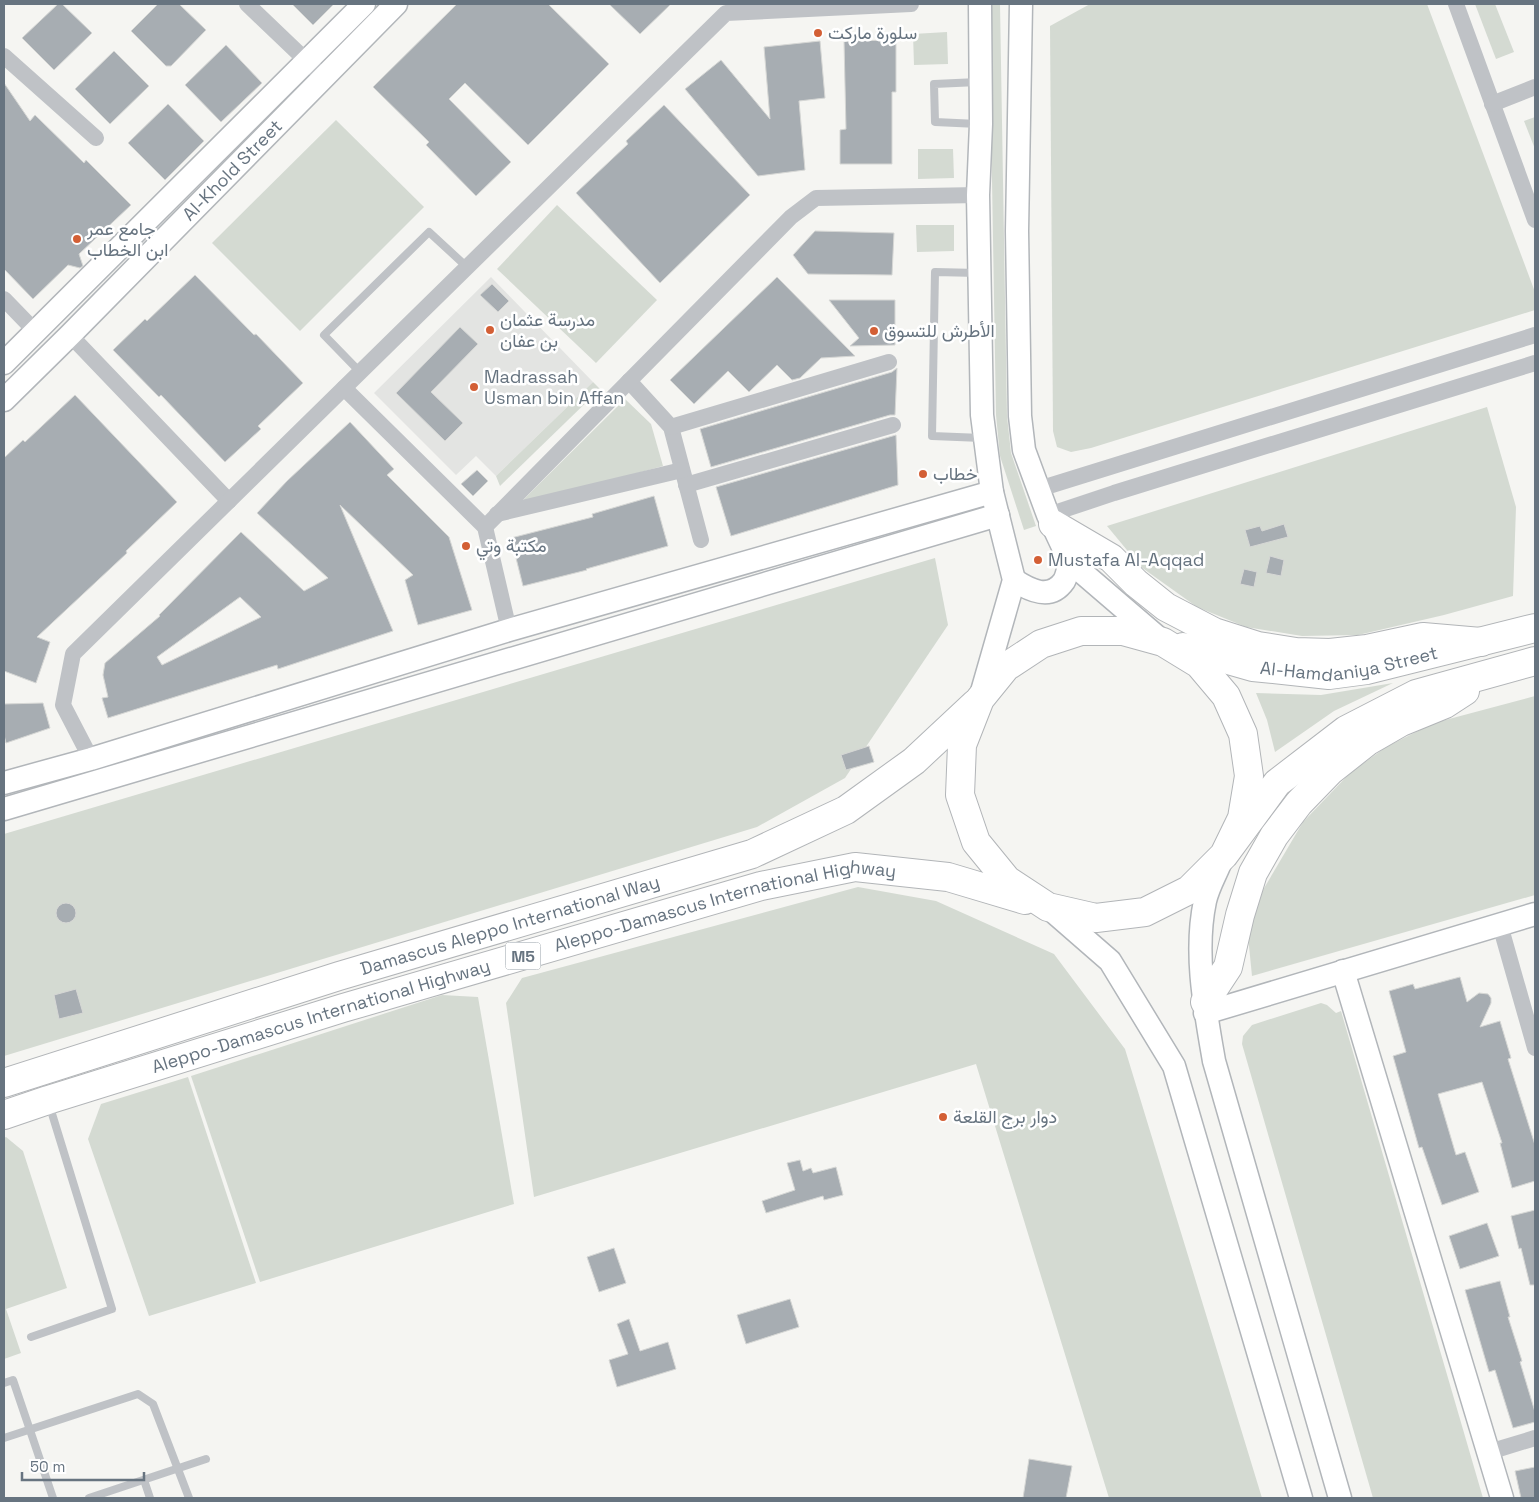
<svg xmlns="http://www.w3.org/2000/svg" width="1539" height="1502" font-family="'Space Grotesk',Vazirmatn,sans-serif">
  <rect width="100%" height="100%" fill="#f5f5f2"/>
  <!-- built -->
  <polygon fill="#e3e4e2" points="491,277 593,382 496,476 476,456 456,475 374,393"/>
  <!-- green -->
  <g fill="#d4dad2">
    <polygon points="989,4 1000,4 1007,416 1011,453 1036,526 1024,530 1000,456 996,415"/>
    <polygon points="1090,4 1427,4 1535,292 1535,310 1091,448 1071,452 1057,447 1053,431 1050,26"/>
    <polygon points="1475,4 1495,4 1514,52 1496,59"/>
    <polygon points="947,32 948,64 914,65 913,34"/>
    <polygon points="1535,117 1535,149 1524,121"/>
    <polygon points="336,120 424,207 300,331 212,243"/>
    <polygon points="918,149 953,149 954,178 918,179"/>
    <polygon points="557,205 657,300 596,363 497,269"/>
    <polygon points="916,225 954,225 954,251 917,252"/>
    <polygon points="593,382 600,389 500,486 496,476"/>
    <polygon points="625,399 651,424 663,466 517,506"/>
    <polygon points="1487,407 1516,507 1513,596 1444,615 1358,635 1302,636 1246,627 1197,607 1141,567 1107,526"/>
    <polygon points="935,558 948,625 845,778 757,827 4,1056 4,834"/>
    <polygon points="1393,683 1334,711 1275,752 1267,720 1256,693 1321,695"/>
    <polygon points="1535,696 1535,895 1252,976 1248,936 1260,895 1303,822 1350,773 1386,747 1434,723"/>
    <polygon points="858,887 936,901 1054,954 1125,1049 1262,1498 1109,1498 976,1064 534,1197 506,1003 522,978"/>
    <polygon points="442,995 478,997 514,1204 260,1282 191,1076"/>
    <polygon points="1321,1003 1327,1005 1336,1013 1341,1011 1483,1498 1373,1498 1242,1044 1243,1036 1252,1025"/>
    <polygon points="188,1077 256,1283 149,1316 88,1139 101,1104"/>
    <polygon points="6,1137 23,1151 67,1288 6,1309 21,1353 4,1359 4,1138"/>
  </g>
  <!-- building -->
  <g fill="#a7adb2" stroke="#d6d7d5" fill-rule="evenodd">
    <polygon points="58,4 62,4 92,33 54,70 22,38"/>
    <polygon points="158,4 179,4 206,30 171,66 166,66 131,31"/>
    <polygon points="292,4 334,4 313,25"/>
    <polygon points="457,4 548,4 609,64 528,145 465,83 449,99 511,162 476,196 426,145 429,142 373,87"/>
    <polygon points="609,4 671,4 640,34"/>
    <polygon points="896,40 896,92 892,92 892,164 840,164 840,130 846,129 844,41"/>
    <polygon points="820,41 825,98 799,101 805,170 758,176 685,89 721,60 770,119 764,47"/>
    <polygon points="226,45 262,83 221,122 185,85"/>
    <polygon points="114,51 149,86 110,124 75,89"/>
    <polygon points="4,83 30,121 35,115 84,163 86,160 131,205 79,254 83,266 80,268 68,265 33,299 4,269"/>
    <polygon points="168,104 204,141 165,180 128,143"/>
    <polygon points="664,105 750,195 660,283 576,193 628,144 626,141"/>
    <polygon points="815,231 894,233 892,275 808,274 793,255"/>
    <polygon points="195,275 254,335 256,334 303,383 258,426 261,429 225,462 161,395 159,397 113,350 145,319 147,321"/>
    <polygon points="777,277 855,356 821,358 800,378 792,380 777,365 749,392 728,371 694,404 670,380"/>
    <polygon points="492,284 509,301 498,312 480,295"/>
    <polygon points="829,300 895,300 895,345 850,346 859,338"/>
    <polygon points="460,327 478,344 431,392 463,423 445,441 396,393"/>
    <polygon points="897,368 895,415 890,415 711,467 700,429 892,372"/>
    <polygon points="75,395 177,502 126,551 127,553 37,637 50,642 36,683 4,671 4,458 23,440 25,442"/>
    <path d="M 350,422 L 394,469 L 387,475 L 449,537 L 472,610 L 418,625 L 405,580 L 413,575 L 340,505 L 393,631 L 278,669 L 277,665 L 108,718 L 102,698 L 108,697 L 103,675 L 105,663 L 160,616 L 159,615 L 241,532 L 304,591 L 328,578 L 257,513 L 287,481 ZM 240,597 L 261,617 L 162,665 L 157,657 Z"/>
    <polygon points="896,435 898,485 731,536 716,487"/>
    <polygon points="477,470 488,481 473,496 461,484"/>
    <polygon points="654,496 668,546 586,569 587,570 523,586 511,538 593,517 592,514"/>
    <polygon points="1284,524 1288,537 1250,547 1245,530 1260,526 1262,531"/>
    <polygon points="1270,556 1284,560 1281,576 1266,573"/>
    <polygon points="1244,569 1257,572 1254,587 1240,584"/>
    <polygon points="43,703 50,728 6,743 4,735 4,704"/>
    <polygon points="869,746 874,762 846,770 841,755"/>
    <circle cx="66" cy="913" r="10"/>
    <polygon points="1460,977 1467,1002 1479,993 1488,994 1491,998 1491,1003 1480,1027 1500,1021 1511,1058 1508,1059 1535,1145 1535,1181 1512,1188 1500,1143 1502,1143 1482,1082 1438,1094 1456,1155 1465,1152 1479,1192 1442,1205 1422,1147 1419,1148 1393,1056 1406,1052 1389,991 1413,984 1415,989"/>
    <polygon points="76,989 83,1013 59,1019 54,995"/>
    <polygon points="800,1160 803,1171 811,1168 813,1173 836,1167 843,1195 824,1200 823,1196 766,1213 762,1201 795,1190 787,1163"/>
    <polygon points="1535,1210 1535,1285 1530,1285 1521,1248 1519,1249 1511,1216"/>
    <polygon points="1487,1223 1499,1256 1460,1269 1449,1236"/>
    <polygon points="614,1248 626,1283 599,1292 587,1257"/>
    <polygon points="1500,1281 1510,1317 1508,1317 1522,1361 1520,1362 1535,1412 1535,1422 1513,1428 1495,1370 1489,1372 1465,1290"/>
    <polygon points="790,1299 799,1327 746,1344 737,1315"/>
    <polygon points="629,1319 640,1351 668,1342 676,1369 617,1387 609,1360 628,1354 617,1324"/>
    <polygon points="1029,1459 1072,1466 1066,1498 1023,1498"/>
    <polygon points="1535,1467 1535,1498 1521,1498 1515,1471"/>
  </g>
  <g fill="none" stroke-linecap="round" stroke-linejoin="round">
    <defs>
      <g id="secondary">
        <polyline points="980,4 981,124 978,195 982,415 992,492 1014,580 981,695"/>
        <polyline points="1021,4 1017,231 1020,416 1024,450 1048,515 1070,562 1162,641"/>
        <polyline points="4,363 364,4"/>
        <path id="s1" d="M 4,400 L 70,335 L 396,4"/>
        <path d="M 1014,580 C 1029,590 1050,601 1064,581 C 1067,576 1068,568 1070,562"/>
        <polyline points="4,783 91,759 509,630 992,492"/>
        <polyline points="4,809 998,515"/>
        <path d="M 1221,861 C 1216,874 1208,887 1205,901 C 1194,953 1205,1009 1214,1061 L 1340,1498"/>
        <polyline points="1048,907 1110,961 1174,1066 1301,1498"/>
        <polyline points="1343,971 1502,1498"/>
        <polyline points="1205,1013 1535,914"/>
      </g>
      <g id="highway">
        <polyline points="1053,524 1111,558 1136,583 1166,607 1214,632 1258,646 1296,652 1330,653 1367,649 1423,637 1481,642"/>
        <path id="s2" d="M 1183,647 L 1253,667 L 1329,675 L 1367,670 L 1535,628"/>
        <polyline points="1224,855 1242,818 1249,776 1243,734 1226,696 1199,664 1163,642 1123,631 1081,631 1041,644 1006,667 980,699 962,745 960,795 976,842 1007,880 1048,907 1096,918 1145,912 1189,890 1224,855 1277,783 1346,730 1416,694 1535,661"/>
        <polyline points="1205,1002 1228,967 1240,915 1253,873 1274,836 1299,803 1330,771 1368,741 1401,722 1445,704 1465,691"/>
        <path id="s3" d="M 4,1083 L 339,976 L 752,854 L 846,810 L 914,761 L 975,704"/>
        <path id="s4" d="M 4,1115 L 48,1100 L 343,1008 L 761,886 L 855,867 L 948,877 L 1025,900"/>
      </g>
    </defs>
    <!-- secondary casing -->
    <use href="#secondary" stroke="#b2b6ba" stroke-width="25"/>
    <!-- highway casing -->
    <use href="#highway" stroke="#b2b5b8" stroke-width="30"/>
    <!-- lane -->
    <g stroke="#bfc2c6" stroke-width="8">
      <polyline points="978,124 935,122 934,84 978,82"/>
      <polyline points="978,273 935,272 932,436 982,438"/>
      <polyline points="360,372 324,335 429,232 467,267"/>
      <polyline points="31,1337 112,1309 49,1104"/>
      <polyline points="4,1383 13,1380 53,1498"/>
      <polyline points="4,1438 138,1394 153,1404 189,1498"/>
      <polyline points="144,1480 150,1498"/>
      <polyline points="89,1498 206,1459"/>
    </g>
    <!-- street -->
    <g stroke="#bfc2c6" stroke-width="16">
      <polyline points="247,4 315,69"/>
      <polyline points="1456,4 1535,220"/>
      <polyline points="4,56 96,138"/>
      <polyline points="1492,104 1535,87"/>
      <polyline points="4,299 36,332"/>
      <polyline points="70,335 229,501"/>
      <polyline points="629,381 671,427 701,540"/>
      <polyline points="344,388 485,527 509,630"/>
      <polyline points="671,427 889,362"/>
      <polyline points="686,485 893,425"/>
      <polyline points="1039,489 1535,335"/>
      <polyline points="497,514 682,470"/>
      <polyline points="1048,515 1114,493 1535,363"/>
      <polyline points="485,527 791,217 816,198 978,195"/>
      <polyline points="91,759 63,705 73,654 726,13 911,4"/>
      <polyline points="1500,925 1535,1048"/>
      <polyline points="1489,1452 1535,1438"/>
    </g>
    <!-- secondary -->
    <use href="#secondary" stroke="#fff" stroke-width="22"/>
    <!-- highway -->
    <use href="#highway" stroke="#fff" stroke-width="28"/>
  </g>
  <!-- markers -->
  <g fill="#d35f35" stroke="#fff" stroke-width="2">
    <circle cx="818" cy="33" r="5"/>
    <circle cx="77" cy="239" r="5"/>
    <circle cx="490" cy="330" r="5"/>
    <circle cx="874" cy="331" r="5"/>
    <circle cx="474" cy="387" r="5"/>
    <circle cx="923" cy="474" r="5"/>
    <circle cx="466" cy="546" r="5"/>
    <circle cx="1038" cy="560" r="5"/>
    <circle cx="943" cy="1117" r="5"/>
  </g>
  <g text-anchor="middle" stroke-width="5" stroke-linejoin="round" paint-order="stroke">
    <!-- shield labels -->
    <rect fill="#fff" stroke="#959ea6" stroke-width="1" x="505.5" y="942.5" width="35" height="27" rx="4"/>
    <g font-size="16" font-weight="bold" fill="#677480">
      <text x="523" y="962">M5</text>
    </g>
    <!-- poi labels -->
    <g font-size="18" fill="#677480" stroke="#fff" text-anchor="start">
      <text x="828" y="39">سلورة ماركت</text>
      <text x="87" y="235">جامع عمر<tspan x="87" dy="21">ابن الخطاب</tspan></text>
      <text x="500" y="326">مدرسة عثمان<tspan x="500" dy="21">بن عفان</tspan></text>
      <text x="884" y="337">الأطرش للتسوق</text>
      <text x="484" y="383">Madrassah<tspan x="484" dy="21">Usman bin Affan</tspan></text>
      <text x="933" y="480">خطاب</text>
      <text x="476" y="552">مكتبة وتي</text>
      <text x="1048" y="566">Mustafa Al-Aqqad</text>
      <text x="953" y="1123">دوار برج القلعة</text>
    </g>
    <!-- street labels -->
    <g font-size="18" fill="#677480" stroke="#fff">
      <text dy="6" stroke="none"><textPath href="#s1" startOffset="324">Al-Khold Street</textPath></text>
      <text dy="6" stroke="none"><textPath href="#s2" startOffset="170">Al-Hamdaniya Street</textPath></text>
      <text dy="6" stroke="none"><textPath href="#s4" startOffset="752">Aleppo-Damascus International Highway</textPath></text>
      <text dy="6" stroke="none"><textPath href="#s3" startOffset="530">Damascus Aleppo International Way</textPath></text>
      <text dy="6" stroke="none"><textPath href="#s4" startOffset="332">Aleppo-Damascus International Highway</textPath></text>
    </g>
  </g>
  <!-- border -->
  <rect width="1539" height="1502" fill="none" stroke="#677480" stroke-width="10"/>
  <!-- scale -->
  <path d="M22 1472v8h122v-8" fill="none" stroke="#677480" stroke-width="2.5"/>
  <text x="30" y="1472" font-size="15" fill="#677480" stroke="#ffffff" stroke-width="4" paint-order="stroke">50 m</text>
</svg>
